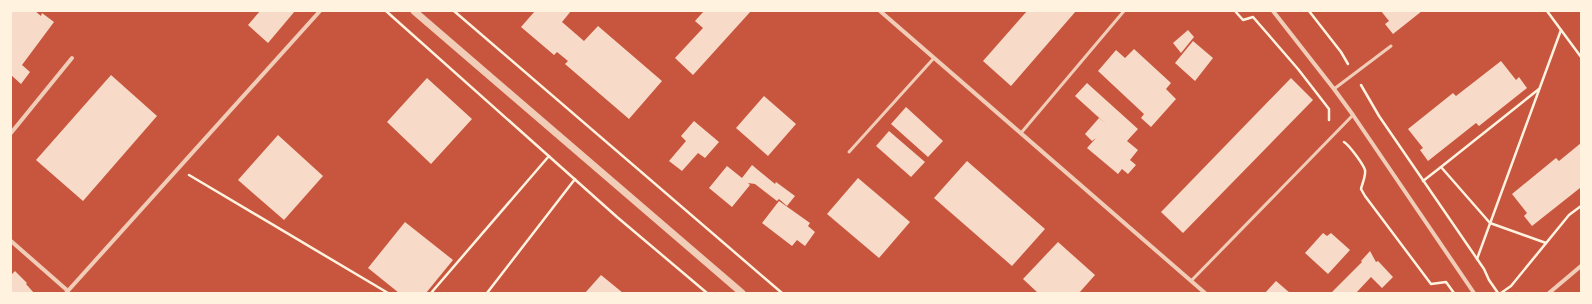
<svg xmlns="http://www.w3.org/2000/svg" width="1592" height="304" font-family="'Source Sans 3',sans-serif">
  <rect width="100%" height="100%" fill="#c8553d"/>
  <!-- building -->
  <g fill="#f7dbc8">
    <polygon points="11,11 35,11 41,16 42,13 54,22 22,65 30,72 21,84 11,75"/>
    <polygon points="260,11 295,11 268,43 248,25"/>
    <polygon points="535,11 571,11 562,22 584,41 598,26 662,81 629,119 565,64 568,61 557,52 554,55 521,27"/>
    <polygon points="704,11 751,11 693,75 675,58 703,28 695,21"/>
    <polygon points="1027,11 1076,11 1011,86 983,61"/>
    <polygon points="1381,11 1422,11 1393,34 1385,24 1389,21"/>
    <polygon points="1188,30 1194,37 1181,53 1173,43"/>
    <polygon points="1193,41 1213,58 1195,81 1175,63"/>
    <polygon points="1134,49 1171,83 1166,89 1176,99 1151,127 1141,118 1144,114 1098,71 1116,50 1125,58"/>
    <polygon points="1501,61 1516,80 1519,77 1527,88 1479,126 1476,123 1428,161 1420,150 1423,148 1408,129 1453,93 1456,96"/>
    <polygon points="111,75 157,116 83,201 36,160"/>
    <polygon points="427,78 472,119 431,164 387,122"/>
    <polygon points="1291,78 1313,100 1183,233 1161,212"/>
    <polygon points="1087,83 1138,129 1127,141 1138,150 1130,160 1136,165 1128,174 1122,169 1118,174 1087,148 1096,138 1092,141 1085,134 1099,118 1107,125 1075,96"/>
    <polygon points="764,96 796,124 768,156 736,128"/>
    <polygon points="906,107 943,141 928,157 891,124"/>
    <polygon points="694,121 719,142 705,158 698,153 682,171 669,161 686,141 681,136"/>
    <polygon points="889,131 925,162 911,177 876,146"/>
    <polygon points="278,135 323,176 284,220 238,180"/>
    <polygon points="1581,143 1581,189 1580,188 1532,226 1524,216 1527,213 1512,194 1556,158 1559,161"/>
    <polygon points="967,161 1045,229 1012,266 934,198"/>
    <polygon points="752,165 775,184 776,182 795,196 787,206 779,199 777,201 755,184 748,183 750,185 732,207 709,188 727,166 742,178"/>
    <polygon points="858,178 910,222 879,258 827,214"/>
    <polygon points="779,201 810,223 808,226 815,232 805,246 797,240 792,246 762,223"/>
    <polygon points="405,222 453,260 426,293 399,293 368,268"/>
    <polygon points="1323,233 1327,236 1331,233 1350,250 1328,274 1305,253"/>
    <polygon points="1058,242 1095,275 1079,293 1038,293 1023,279"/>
    <polygon points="1370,251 1376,262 1378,261 1393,277 1382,288 1371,277 1356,293 1331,293 1362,262 1361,261"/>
    <polygon points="15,271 27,283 26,284 34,293 11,293 11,275"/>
    <polygon points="601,275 623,293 585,293"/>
    <polygon points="1276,281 1290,293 1265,293"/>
  </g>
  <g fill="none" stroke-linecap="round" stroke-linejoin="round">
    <!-- path -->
    <g stroke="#fff3e0" stroke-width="2.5">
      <polyline points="386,11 617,217 707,293"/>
      <polyline points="454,11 782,293"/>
      <polyline points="1235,11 1243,20 1253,17 1298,69 1329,109 1329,120"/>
      <polyline points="1309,11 1341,52 1348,64"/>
      <polyline points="1547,11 1581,57"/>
      <polyline points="1361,85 1379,116 1484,269 1489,280 1498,293"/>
      <path d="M 1344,142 C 1350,146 1363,164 1365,170 C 1366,176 1362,184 1361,189 L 1365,196 L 1431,284 L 1446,282 L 1454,293"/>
      <polyline points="1441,167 1539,89"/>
      <polyline points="189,175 388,293"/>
      <polyline points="1423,181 1441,167 1490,223 1546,243"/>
      <polyline points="1477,259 1561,30"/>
      <polyline points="431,293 549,156"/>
      <polyline points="487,293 575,179"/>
      <polyline points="1501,293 1511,286 1569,215 1581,206"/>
    </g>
    <!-- service -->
    <g stroke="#f1ccb7" stroke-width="3">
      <polyline points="1334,89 1391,46"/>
      <polyline points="1021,133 1124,11"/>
      <polyline points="849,152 934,58"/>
      <polyline points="1191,281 1353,115"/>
    </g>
    <!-- minor -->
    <g stroke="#f1ccb7" stroke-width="4">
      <polyline points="880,11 1205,293"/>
      <polyline points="1273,11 1334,89 1353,115 1474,293"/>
      <polyline points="11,133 72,58"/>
      <polyline points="11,241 68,291"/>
      <polyline points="66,293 320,11"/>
      <polyline points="1549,293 1581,266"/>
    </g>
    <!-- tertiary -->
    <polyline stroke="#f1ccb7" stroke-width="7" points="414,11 742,293"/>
  </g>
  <!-- border -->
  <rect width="1592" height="304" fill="none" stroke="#fff3e0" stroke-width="24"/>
</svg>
